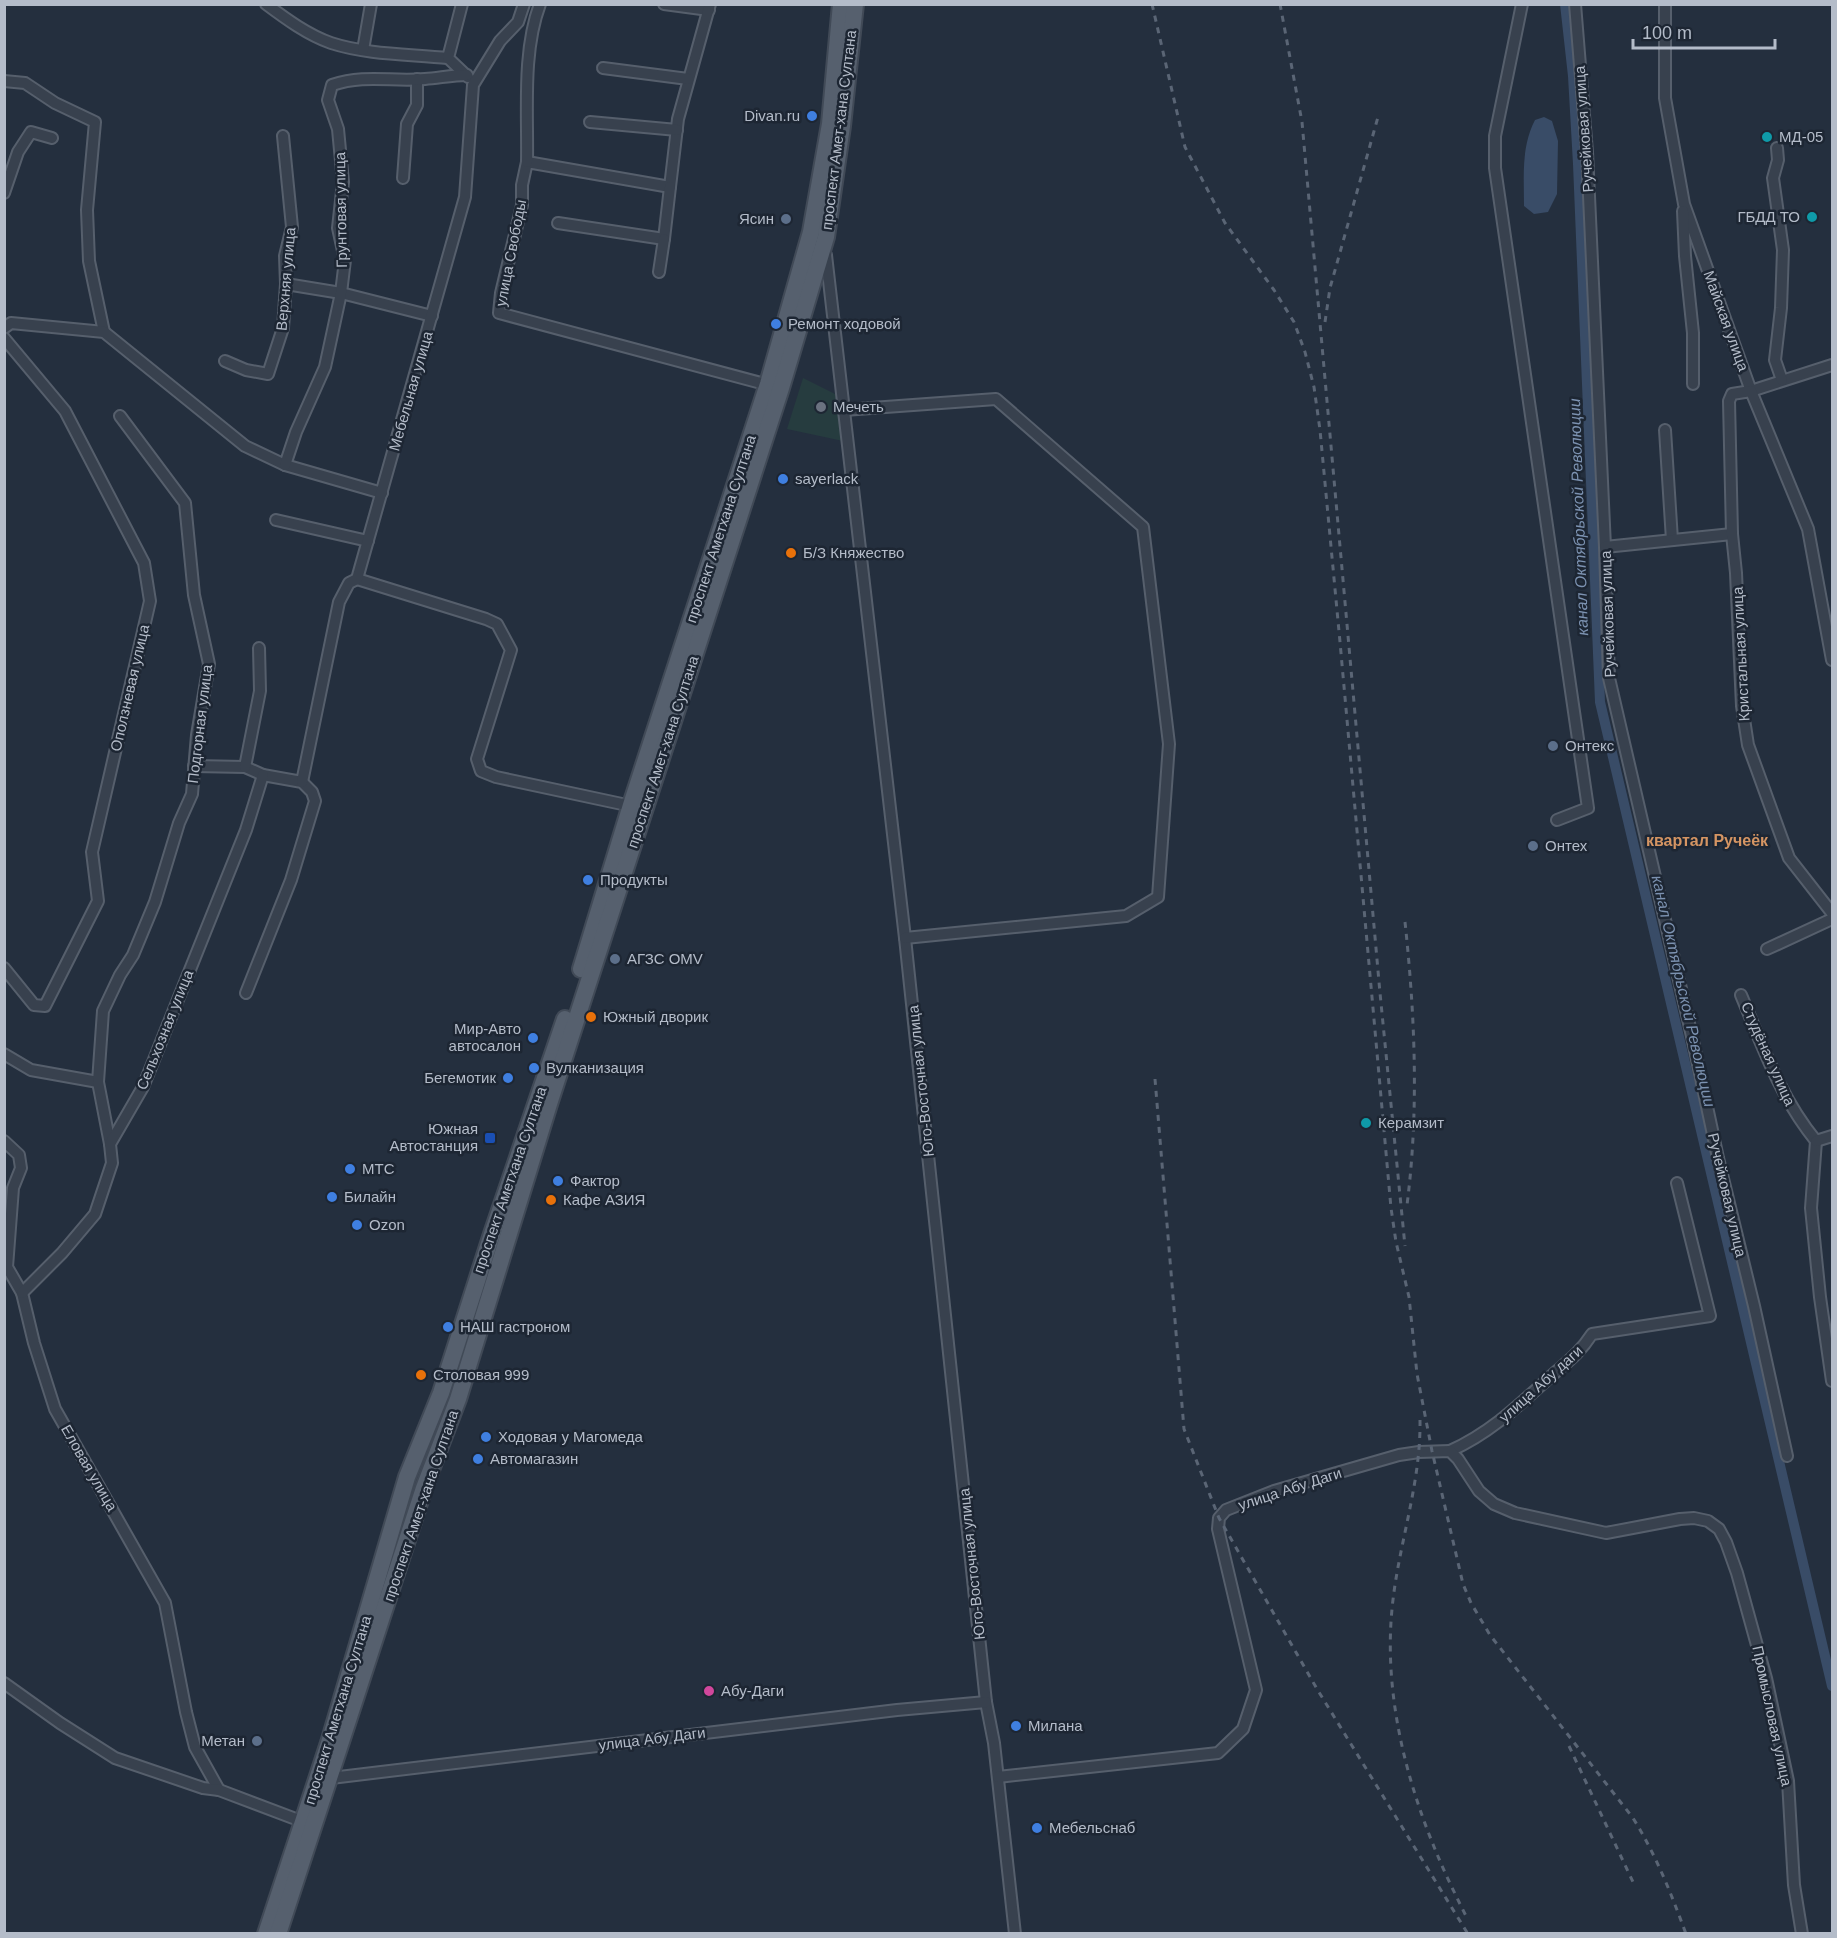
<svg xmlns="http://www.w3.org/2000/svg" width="1837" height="1938" font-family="Arial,sans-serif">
  <rect width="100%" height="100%" fill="#242f3e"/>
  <!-- green -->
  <polygon fill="#263c3f" points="803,378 839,396 843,441 787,429"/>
  <!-- water -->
  <path fill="#394c67" d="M 1544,117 L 1552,121 L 1558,141 L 1557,194 L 1548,212 L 1534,214 L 1524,206 C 1524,176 1521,147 1535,120 Z"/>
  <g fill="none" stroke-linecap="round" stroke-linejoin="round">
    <!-- canal -->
    <polyline stroke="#394c67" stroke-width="10" points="1565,4 1573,76 1578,164 1600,702 1832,1686"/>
    <defs>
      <g id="minor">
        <path d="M 266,4 C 286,19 308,35 331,43 C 368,55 410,54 448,58"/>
        <polyline points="462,4 448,58 468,77"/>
        <polyline points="664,4 709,10"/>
        <polyline points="710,4 678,119 670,187 527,162 522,185 522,205 501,293 499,313 772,386"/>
        <polyline points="1522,4 1495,136 1495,168 1588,808 1557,820"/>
        <polyline points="1575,4 1587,152 1605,547 1609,678 1691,1032 1718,1158 1754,1306 1787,1456"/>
        <polyline points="1665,4 1665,98 1684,204 1751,391 1832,365"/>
        <polyline points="363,50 371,4"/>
        <polyline points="603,68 688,79"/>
        <polyline points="4,81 25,83 55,103 95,122 87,210 89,261 104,332"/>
        <polyline points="590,122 677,130"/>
        <polyline points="1777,148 1778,160 1773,178 1783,250 1781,308 1775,360 1782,380"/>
        <path d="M 527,162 C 528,112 522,52 540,4"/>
        <polyline points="403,178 407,124 417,105 417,79"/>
        <polyline points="4,193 18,152 31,132 52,138"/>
        <polyline points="1683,211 1685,256 1693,333 1693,384"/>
        <polyline points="558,223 664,239 670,187"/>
        <polyline points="823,250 826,255 905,938 986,1702 994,1743 1015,1934"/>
        <polyline points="659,272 664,239"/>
        <polyline points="286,284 341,293 432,316"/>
        <polyline points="4,328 11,323 104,332 245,446 285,465 382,493"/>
        <polyline points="4,338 65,411 144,563 150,601 92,852 98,901 45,1006 34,1005 4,968"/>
        <polyline points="225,361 246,370 268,374 283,328 286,284 285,256 292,227 283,136"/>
        <polyline points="844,410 996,399 1143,527 1169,744 1158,897 1126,916 905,938"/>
        <polyline points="1665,430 1672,540"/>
        <path d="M 285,465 L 296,432 L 325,367 L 341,293 L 345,260 L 338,228 L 343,182 L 338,129 L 328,100 L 332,85 C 366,74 391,82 425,79 C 439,78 453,75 467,75"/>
        <polyline points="276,520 368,541"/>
        <polyline points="1605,547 1732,534"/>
        <polyline points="357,579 486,619 497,624 511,650 477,759 481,771 496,777 636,807"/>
        <polyline points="1832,660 1808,529 1751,391 1732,394 1729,401 1732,534 1736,573 1742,706 1748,745 1789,858 1832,913"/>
        <polyline points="194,766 245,767 263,775 302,782 312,792 315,801 291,880 246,993"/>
        <polyline points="245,767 260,691 259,648"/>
        <polyline points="302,782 339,602 349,583 357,579 465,197 473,85 500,41 518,22 524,4"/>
        <polyline points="1767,949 1832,919"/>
        <path d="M 1741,995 C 1763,1047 1780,1097 1816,1141 L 1811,1208 L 1820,1297 L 1832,1381"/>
        <polyline points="4,1054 31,1070 98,1082"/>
        <polyline points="4,1141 19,1155 21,1168 13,1188 7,1267 22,1293 34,1343 55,1409 165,1603 186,1712 195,1747 219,1790"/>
        <polyline points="1816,1141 1832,1136"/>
        <polyline points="110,1144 98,1082 103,1011 120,975 133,955 155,902 179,823 192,794 197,735 209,664 194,595 185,503 120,416"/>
        <polyline points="22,1293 62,1253 95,1214 112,1163 110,1144 143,1087 246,830 263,775"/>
        <path d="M 1450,1451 C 1490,1433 1518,1406 1550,1377 C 1567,1362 1579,1354 1592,1334 L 1710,1316 L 1677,1183"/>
        <polyline points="4,1683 60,1723 115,1758 203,1788 219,1790 309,1824"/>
        <polyline points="325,1774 331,1778 897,1710 986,1702"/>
        <polyline points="998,1777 1218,1753 1243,1729 1256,1690 1218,1529 1219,1518 1226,1510 1274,1491 1399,1455 1419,1452 1450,1451 1458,1459 1479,1491 1494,1504 1515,1513 1606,1533 1680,1519 1694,1518 1708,1521 1719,1529 1726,1542 1737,1573 1766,1678 1788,1781 1794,1885 1802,1934"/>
      </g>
      <g id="primary">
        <polyline points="581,969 631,805 768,384 811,232 830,124 841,4"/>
        <polyline points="266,1934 329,1743 407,1477 441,1393 492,1234 565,1019"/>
        <polyline points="278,1934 424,1488 458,1399 549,1104 781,388 826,237 842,126 855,4"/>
      </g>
    </defs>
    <!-- minor casing -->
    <use href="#minor" stroke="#565f6c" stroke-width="14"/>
    <!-- primary casing -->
    <use href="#primary" stroke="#414a57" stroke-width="20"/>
    <!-- minor -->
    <use href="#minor" stroke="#38414e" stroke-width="10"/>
    <!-- primary -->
    <use href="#primary" stroke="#56606e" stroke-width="16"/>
    <!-- rail -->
    <g stroke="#5a6575" stroke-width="3" stroke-dasharray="6 6" stroke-linecap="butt">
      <path d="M 1152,4 L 1185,147 L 1225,223 L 1274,290 L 1294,322 L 1305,352 L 1314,387 L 1320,430 L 1340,642 L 1391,1208 L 1396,1242 L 1409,1297 L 1417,1374 L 1432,1451 L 1463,1584 L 1471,1603 L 1490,1635 L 1633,1818 C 1656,1855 1671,1893 1686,1934"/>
      <polyline points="1280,4 1302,122 1380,993 1405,1246"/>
      <polyline points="1325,322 1330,288 1378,117"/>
      <path d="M 1405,922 C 1415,1016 1419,1111 1407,1205"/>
      <polyline points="1155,1079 1184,1429 1219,1518 1317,1689 1468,1934"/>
      <path d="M 1420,1420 C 1421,1485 1398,1545 1392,1609 C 1384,1692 1405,1778 1437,1854 C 1446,1876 1457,1898 1468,1920"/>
      <polyline points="1569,1746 1633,1882"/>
    </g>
  </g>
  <!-- markers -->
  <g fill="#3f7fe0" stroke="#1d2633" stroke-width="2">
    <circle cx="812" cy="116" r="6"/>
    <circle cx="776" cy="324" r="6"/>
    <circle cx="783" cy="479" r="6"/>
    <circle cx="588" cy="880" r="6"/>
    <circle cx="533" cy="1038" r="6"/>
    <circle cx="534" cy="1068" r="6"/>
    <circle cx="508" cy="1078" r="6"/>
    <circle cx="350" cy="1169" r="6"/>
    <circle cx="558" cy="1181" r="6"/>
    <circle cx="332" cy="1197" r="6"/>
    <circle cx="357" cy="1225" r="6"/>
    <circle cx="448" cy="1327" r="6"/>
    <circle cx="486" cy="1437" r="6"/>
    <circle cx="478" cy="1459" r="6"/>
    <circle cx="1016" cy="1726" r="6"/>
    <circle cx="1037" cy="1828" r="6"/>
  </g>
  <g fill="#0f9aa8" stroke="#1d2633" stroke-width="2">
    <circle cx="1767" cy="137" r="6"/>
    <circle cx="1812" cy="217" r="6"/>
    <circle cx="1366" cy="1123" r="6"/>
  </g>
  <g fill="#5c6f8a" stroke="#1d2633" stroke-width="2">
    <circle cx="786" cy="219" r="6"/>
    <circle cx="1553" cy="746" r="6"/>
    <circle cx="1533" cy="846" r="6"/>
    <circle cx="615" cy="959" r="6"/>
    <circle cx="257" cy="1741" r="6"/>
  </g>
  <circle fill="#6b7280" stroke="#1d2633" stroke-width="2" cx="821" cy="407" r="6"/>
  <g fill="#e8710a" stroke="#1d2633" stroke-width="2">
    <circle cx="791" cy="553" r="6"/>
    <circle cx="591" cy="1017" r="6"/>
    <circle cx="551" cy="1200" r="6"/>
    <circle cx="421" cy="1375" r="6"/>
  </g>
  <rect fill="#1a4fb4" stroke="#1d2633" stroke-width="2" x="484" y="1132" width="12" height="12" rx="3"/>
  <circle fill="#d1479c" stroke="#1d2633" stroke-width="2" cx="709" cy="1691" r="6"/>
  <g text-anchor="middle" stroke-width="5" stroke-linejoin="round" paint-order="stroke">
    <!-- poi labels -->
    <g font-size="15" fill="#b4bcc9" stroke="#1d2633" text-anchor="start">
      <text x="800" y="121" text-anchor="end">Divan.ru</text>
      <text x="1779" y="142">МД-05</text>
      <text x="1800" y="222" text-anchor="end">ГБДД ТО</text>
      <text x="774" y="224" text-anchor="end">Ясин</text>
      <text x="788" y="329">Ремонт ходовой</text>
      <text x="833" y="412">Мечеть</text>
      <text x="795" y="484">sayerlack</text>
      <text x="803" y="558">Б/З Княжество</text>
      <text x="1565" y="751">Онтекс</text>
      <text x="1545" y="851">Онтех</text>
      <text x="600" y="885">Продукты</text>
      <text x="627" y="964">АГЗС OMV</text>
      <text x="603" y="1022">Южный дворик</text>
      <text x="521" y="1034" text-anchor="end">Мир-Авто<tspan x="521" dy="17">автосалон</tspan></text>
      <text x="546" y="1073">Вулканизация</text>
      <text x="496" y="1083" text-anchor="end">Бегемотик</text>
      <text x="1378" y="1128">Керамзит</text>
      <text x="478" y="1134" text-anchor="end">Южная<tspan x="478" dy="17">Автостанция</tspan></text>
      <text x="362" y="1174">МТС</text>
      <text x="570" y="1186">Фактор</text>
      <text x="344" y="1202">Билайн</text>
      <text x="563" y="1205">Кафе АЗИЯ</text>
      <text x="369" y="1230">Ozon</text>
      <text x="460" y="1332">НАШ гастроном</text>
      <text x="433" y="1380">Столовая 999</text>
      <text x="498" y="1442">Ходовая у Магомеда</text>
      <text x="490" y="1464">Автомагазин</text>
      <text x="721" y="1696">Абу-Даги</text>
      <text x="1028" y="1731">Милана</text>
      <text x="245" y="1746" text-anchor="end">Метан</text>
      <text x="1049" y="1833">Мебельснаб</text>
    </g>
    <!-- street labels -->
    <g font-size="15" fill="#b4bcc9" stroke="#1d2633">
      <text transform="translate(1584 129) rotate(-94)" y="5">Ручейковая улица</text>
      <text transform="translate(839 130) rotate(-83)" y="5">проспект Амет-хана Султана</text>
      <text transform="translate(341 210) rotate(-91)" y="5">Грунтовая улица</text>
      <text transform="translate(511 253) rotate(-79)" y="5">улица Свободы</text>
      <text transform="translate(286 279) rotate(-85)" y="5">Верхняя улица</text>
      <text transform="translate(1726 321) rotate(70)" y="5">Майская улица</text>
      <text transform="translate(411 391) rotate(-74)" y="5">Мебельная улица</text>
      <text transform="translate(721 529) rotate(-72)" y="5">проспект Аметхана Султана</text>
      <text transform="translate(1608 614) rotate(-92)" y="5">Ручейковая улица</text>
      <text transform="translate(1741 654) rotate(-93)" y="5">Кристальная улица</text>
      <text transform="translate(130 688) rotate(-77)" y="5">Оползневая улица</text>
      <text transform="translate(200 724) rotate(-83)" y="5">Подгорная улица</text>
      <text transform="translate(663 752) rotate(-72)" y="5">проспект Амет-хана Султана</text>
      <text transform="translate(165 1030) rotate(-68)" y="5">Сельхозная улица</text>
      <text transform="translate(1768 1054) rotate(66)" y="5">Студёная улица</text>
      <text transform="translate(921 1081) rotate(-96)" y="5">Юго-Восточная улица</text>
      <text transform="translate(510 1180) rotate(-71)" y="5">проспект Аметхана Султана</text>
      <text transform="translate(1727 1195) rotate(77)" y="5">Ручейковая улица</text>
      <text transform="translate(1541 1384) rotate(-42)" y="5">улица Абу даги</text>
      <text transform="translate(89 1468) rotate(60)" y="5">Еловая улица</text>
      <text transform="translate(1290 1489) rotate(-18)" y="5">улица Абу Даги</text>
      <text transform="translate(421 1506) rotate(-71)" y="5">проспект Амет-хана Султана</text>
      <text transform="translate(972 1564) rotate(-96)" y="5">Юго-Восточная улица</text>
      <text transform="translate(338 1710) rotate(-73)" y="5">проспект Аметхана Султана</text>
      <text transform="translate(1772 1716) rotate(78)" y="5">Промысловая улица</text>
      <text transform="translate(652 1739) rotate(-7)" y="5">улица Абу Даги</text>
    </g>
    <!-- water labels -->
    <g font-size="16" font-style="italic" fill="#7c92b1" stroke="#1d2633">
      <text transform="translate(1578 517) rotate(-92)" y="6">канал Октябрьской Революции</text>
      <text transform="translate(1684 991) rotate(77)" y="6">канал Октябрьской Революции</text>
    </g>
    <!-- neighbourhood labels -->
    <g font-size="16" font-weight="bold" fill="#d59563" stroke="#1d2633">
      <text x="1707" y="846">квартал Ручеёк</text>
    </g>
  </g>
  <!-- border -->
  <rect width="1837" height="1938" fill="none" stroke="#b4bcc9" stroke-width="12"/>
  <!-- scale -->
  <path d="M1633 39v9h142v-9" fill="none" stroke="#b4bcc9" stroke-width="3"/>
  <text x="1642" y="39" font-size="18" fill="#b4bcc9" stroke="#1d2633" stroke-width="4.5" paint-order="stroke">100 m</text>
</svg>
